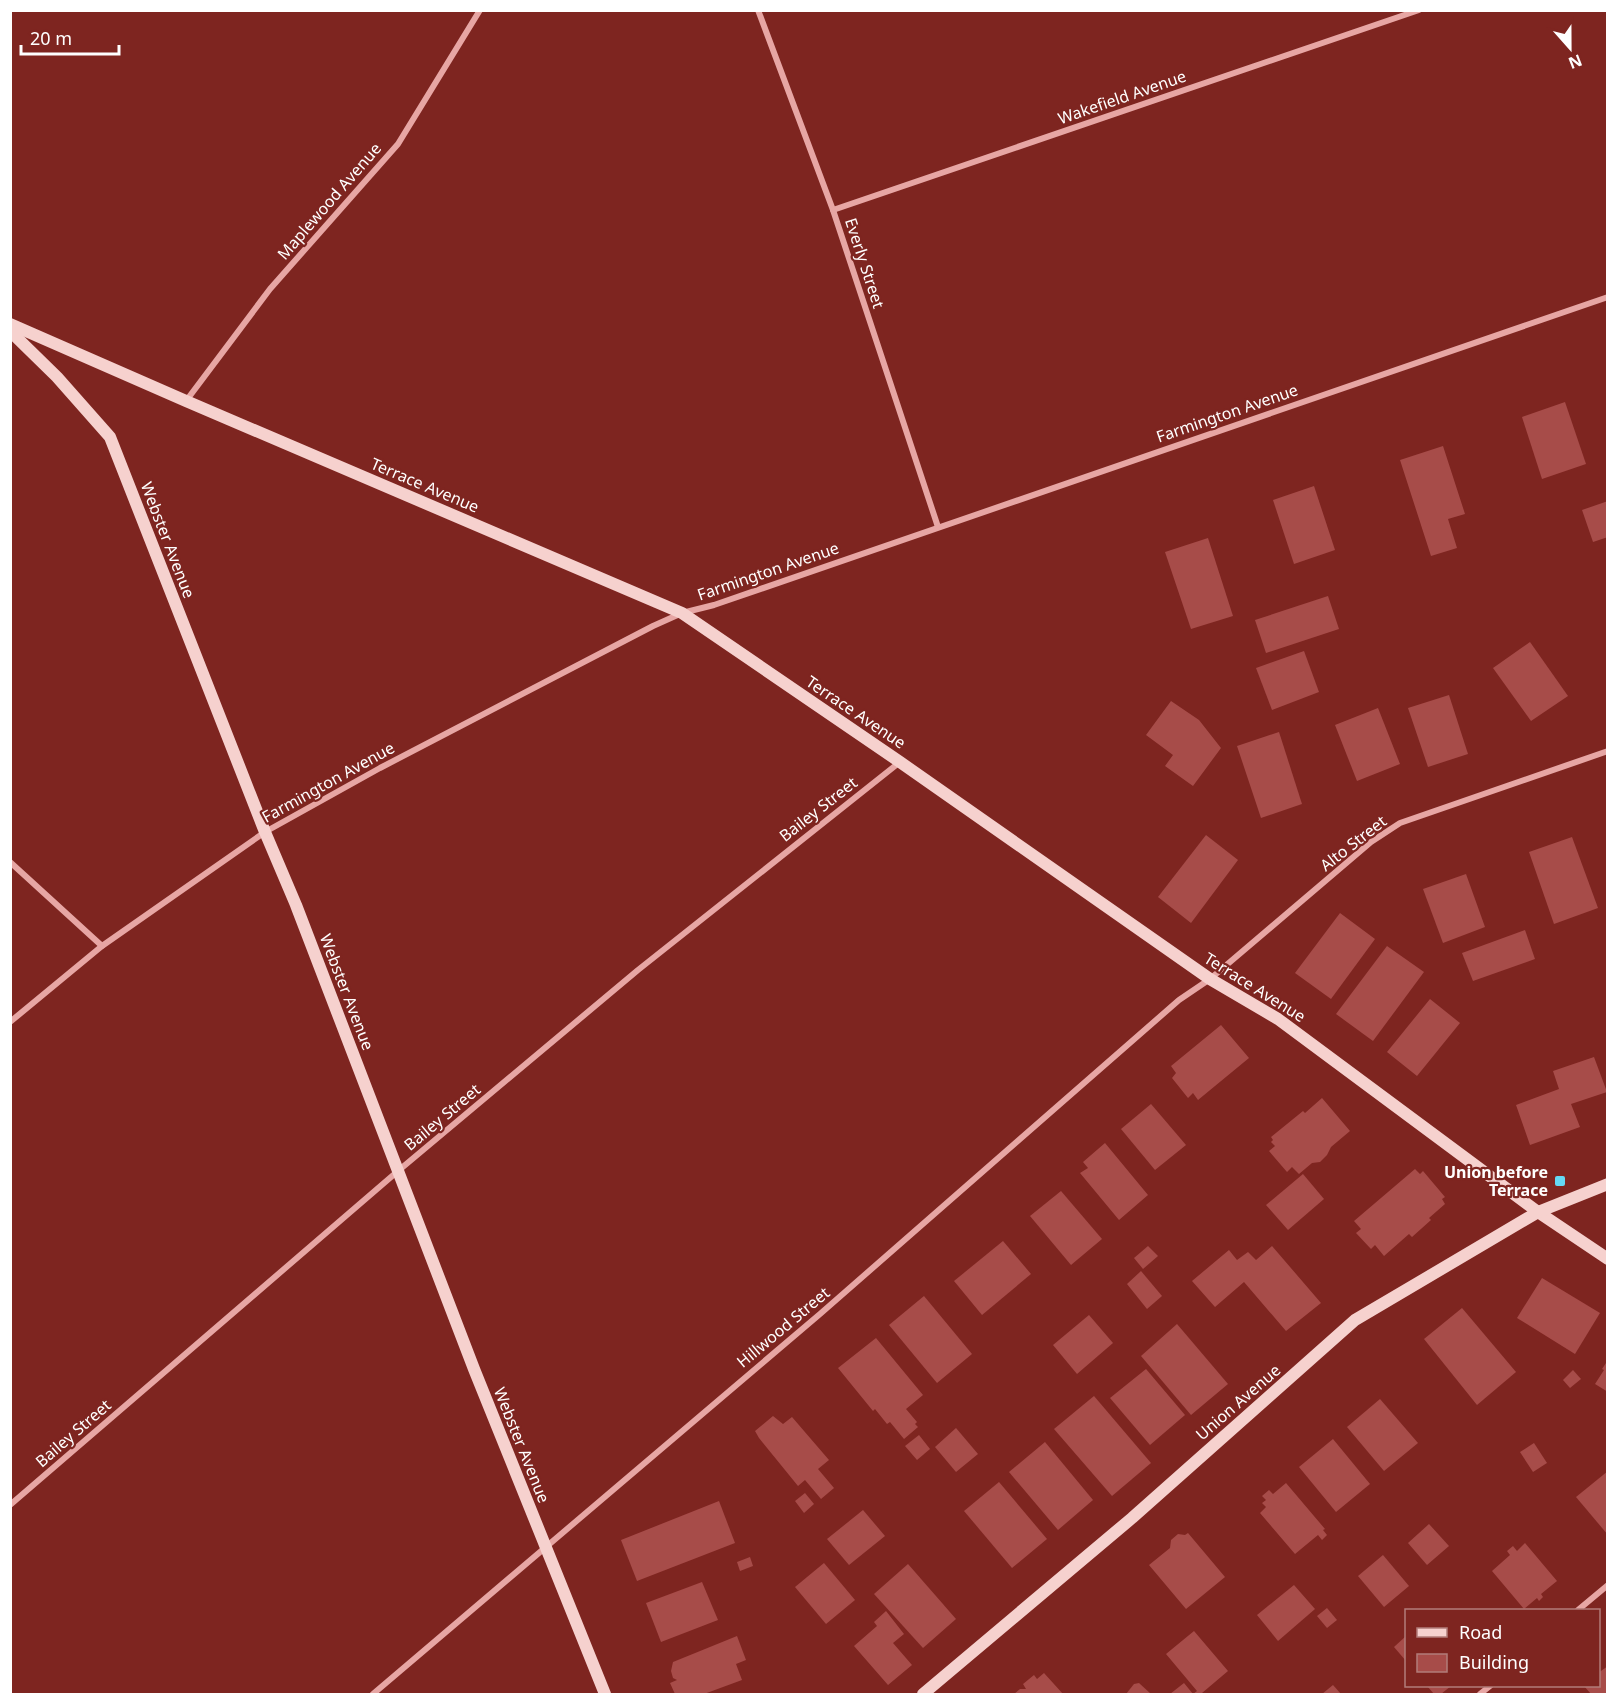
<svg xmlns="http://www.w3.org/2000/svg" width="1618" height="1705" font-family="'Noto Sans',sans-serif">
  <rect width="100%" height="100%" fill="#7e2520"/>
  <!-- building -->
  <g fill="#a74c49">
    <polygon points="1565,402 1586,464 1542,479 1522,417"/>
    <polygon points="1443,446 1465,514 1448,519 1457,548 1431,556 1400,460"/>
    <polygon points="1314,486 1335,550 1294,564 1273,500"/>
    <polygon points="1608,501 1608,537 1593,542 1582,510"/>
    <polygon points="1208,538 1233,616 1191,629 1165,552"/>
    <polygon points="1328,596 1339,629 1266,653 1255,620"/>
    <polygon points="1530,642 1568,696 1531,721 1493,668"/>
    <polygon points="1304,651 1319,692 1272,710 1256,668"/>
    <polygon points="1449,695 1468,754 1428,767 1408,708"/>
    <polygon points="1171,701 1199,720 1221,748 1193,786 1165,766 1173,755 1146,735"/>
    <polygon points="1378,708 1400,764 1357,781 1335,725"/>
    <polygon points="1279,732 1302,804 1261,818 1237,746"/>
    <polygon points="1206,835 1238,860 1191,923 1158,897"/>
    <polygon points="1572,837 1598,908 1554,924 1529,852"/>
    <polygon points="1466,874 1485,927 1443,943 1423,889"/>
    <polygon points="1340,913 1375,939 1331,999 1295,973"/>
    <polygon points="1525,930 1535,959 1473,981 1462,953"/>
    <polygon points="1387,946 1424,972 1373,1041 1336,1014"/>
    <polygon points="1430,999 1460,1023 1417,1076 1387,1052"/>
    <polygon points="1221,1025 1249,1058 1198,1100 1193,1093 1188,1098 1172,1078 1176,1073 1171,1066"/>
    <polygon points="1594,1057 1607,1092 1571,1104 1580,1127 1530,1145 1516,1105 1559,1089 1553,1071"/>
    <polygon points="1322,1098 1350,1131 1331,1147 1327,1155 1320,1162 1312,1163 1299,1174 1292,1167 1287,1172 1269,1151 1275,1146 1271,1142 1273,1140 1271,1137 1303,1111 1305,1113"/>
    <polygon points="1151,1104 1186,1145 1155,1170 1121,1129"/>
    <polygon points="1105,1143 1148,1195 1119,1220 1080,1173 1088,1168 1083,1162"/>
    <polygon points="1415,1169 1420,1174 1423,1171 1445,1197 1442,1199 1445,1204 1429,1218 1431,1220 1412,1237 1409,1234 1384,1256 1375,1245 1371,1249 1356,1233 1361,1229 1354,1221"/>
    <polygon points="1303,1174 1324,1199 1288,1230 1266,1205"/>
    <polygon points="1061,1191 1102,1239 1071,1265 1030,1216"/>
    <polygon points="1003,1241 1031,1274 982,1315 954,1281"/>
    <polygon points="1148,1246 1158,1256 1143,1269 1134,1258"/>
    <polygon points="1272,1246 1321,1303 1286,1331 1244,1282 1215,1307 1192,1281 1229,1250 1237,1260 1248,1252 1256,1260"/>
    <polygon points="1141,1271 1162,1296 1147,1309 1127,1284"/>
    <polygon points="1542,1278 1600,1313 1575,1354 1517,1318"/>
    <polygon points="924,1296 972,1354 937,1383 889,1325"/>
    <polygon points="1462,1308 1516,1372 1477,1405 1424,1339"/>
    <polygon points="1089,1315 1113,1343 1077,1374 1053,1345"/>
    <polygon points="1177,1324 1228,1384 1191,1415 1141,1356"/>
    <polygon points="876,1338 923,1395 906,1409 917,1422 915,1424 918,1427 904,1439 890,1422 887,1424 875,1409 873,1411 838,1368"/>
    <polygon points="1608,1360 1608,1392 1595,1384 1604,1370 1602,1369"/>
    <polygon points="1146,1369 1185,1415 1150,1445 1110,1398"/>
    <polygon points="1573,1370 1581,1379 1570,1388 1563,1380"/>
    <polygon points="1094,1396 1151,1463 1112,1496 1054,1429"/>
    <polygon points="1380,1399 1418,1443 1384,1471 1347,1427"/>
    <polygon points="773,1416 783,1424 792,1417 829,1460 818,1469 834,1488 821,1499 805,1480 798,1486 759,1438 755,1431"/>
    <polygon points="956,1428 978,1454 956,1472 935,1447"/>
    <polygon points="919,1435 930,1449 917,1460 905,1446"/>
    <polygon points="1333,1439 1370,1484 1336,1512 1299,1467"/>
    <polygon points="1045,1442 1093,1500 1058,1530 1009,1472"/>
    <polygon points="1534,1443 1547,1463 1533,1472 1520,1452"/>
    <polygon points="1608,1471 1608,1535 1576,1497"/>
    <polygon points="999,1482 1047,1539 1012,1568 964,1511"/>
    <polygon points="1286,1483 1325,1529 1323,1530 1327,1535 1322,1540 1318,1535 1295,1554 1260,1513 1266,1507 1262,1503 1266,1500 1262,1496 1269,1490 1273,1494"/>
    <polygon points="805,1493 814,1504 804,1513 795,1501"/>
    <polygon points="719,1501 735,1543 637,1581 621,1540"/>
    <polygon points="863,1510 885,1536 849,1565 827,1539"/>
    <polygon points="1429,1524 1449,1546 1427,1565 1408,1543"/>
    <polygon points="1188,1533 1225,1577 1186,1609 1149,1565 1170,1548 1171,1540 1178,1534 1185,1535"/>
    <polygon points="1525,1543 1557,1581 1541,1594 1543,1597 1539,1601 1537,1598 1524,1609 1492,1571 1510,1555 1507,1551 1513,1546 1517,1551"/>
    <polygon points="1383,1555 1409,1586 1384,1607 1358,1576"/>
    <polygon points="750,1557 753,1566 740,1571 737,1562"/>
    <polygon points="824,1563 855,1600 826,1624 795,1587"/>
    <polygon points="908,1564 956,1619 923,1648 874,1594"/>
    <polygon points="702,1582 718,1620 661,1642 646,1603"/>
    <polygon points="1294,1585 1315,1609 1278,1641 1257,1615"/>
    <polygon points="1327,1608 1337,1620 1327,1628 1317,1616"/>
    <polygon points="886,1611 904,1634 893,1643 912,1665 888,1685 854,1646 877,1626 874,1622"/>
    <polygon points="1194,1631 1228,1671 1202,1693 1204,1694 1170,1694 1184,1683 1193,1694 1197,1691 1166,1654"/>
    <polygon points="737,1636 746,1660 736,1664 742,1680 704,1694 675,1694 670,1683 677,1680 673,1678 671,1671 673,1662"/>
    <polygon points="1406,1636 1406,1661 1394,1647"/>
    <polygon points="1608,1666 1608,1694 1591,1694 1584,1686 1598,1686 1598,1673"/>
    <polygon points="1044,1673 1063,1694 1014,1694 1020,1689 1026,1689 1023,1684 1034,1675 1037,1679"/>
    <polygon points="1139,1683 1151,1694 1126,1694 1134,1684"/>
    <polygon points="1333,1685 1341,1694 1322,1694"/>
    <polygon points="1427,1686 1451,1686 1441,1694 1434,1694"/>
  </g>
  <g fill="none" stroke-linecap="round" stroke-linejoin="round">
    <!-- street -->
    <g stroke="#e7a6a4" stroke-width="6">
      <polyline points="758,10 833,210 938,527"/>
      <polyline points="833,210 1419,10"/>
      <polyline points="186,401 270,289 398,144 480,10"/>
      <polyline points="10,862 102,946"/>
      <polyline points="10,1022 102,946 265,832 380,768 653,626 682,613 714,605 1608,297"/>
      <polyline points="10,1505 398,1171 638,970 900,762"/>
      <polyline points="1578,1610 1608,1585"/>
      <polyline points="373,1694 820,1314 1179,1000 1210,979 1371,842 1400,823 1608,751"/>
      <polyline points="1480,1694 1490,1686"/>
    </g>
    <!-- secondary -->
    <g stroke="#f6d1ce" stroke-width="12">
      <polyline points="10,324 186,401 682,613 900,762 1210,979 1278,1019 1538,1212 1608,1259"/>
      <polyline points="10,331 57,377 110,437 265,832 296,905 474,1369 605,1694"/>
      <polyline points="923,1694 1132,1518 1355,1320 1538,1212 1608,1184"/>
    </g>
  </g>
  <!-- markers -->
  <rect fill="#65d8f4" stroke="#7e2520" stroke-width="2" x="1554" y="1175" width="12" height="12" rx="3"/>
  <g text-anchor="middle" stroke-width="4.5" stroke-linejoin="round" paint-order="stroke">
    <!-- street labels -->
    <g font-size="16" fill="#fff" stroke="#7e2520">
      <text transform="translate(1122 97) rotate(-19)" y="6">Wakefield Avenue</text>
      <text transform="translate(329 201) rotate(-49)" y="6">Maplewood Avenue</text>
      <text transform="translate(865 263) rotate(72)" y="6">Everly Street</text>
      <text transform="translate(1227 413) rotate(-19)" y="6">Farmington Avenue</text>
      <text transform="translate(425 485) rotate(23)" y="6">Terrace Avenue</text>
      <text transform="translate(168 540) rotate(69)" y="6">Webster Avenue</text>
      <text transform="translate(768 571) rotate(-19)" y="6">Farmington Avenue</text>
      <text transform="translate(856 712) rotate(34)" y="6">Terrace Avenue</text>
      <text transform="translate(328 782) rotate(-29)" y="6">Farmington Avenue</text>
      <text transform="translate(818 809) rotate(-38)" y="6">Bailey Street</text>
      <text transform="translate(1353 843) rotate(-38)" y="6">Alto Street</text>
      <text transform="translate(1255 987) rotate(32)" y="6">Terrace Avenue</text>
      <text transform="translate(347 992) rotate(69)" y="6">Webster Avenue</text>
      <text transform="translate(442 1117) rotate(-40)" y="6">Bailey Street</text>
      <text transform="translate(783 1327) rotate(-40)" y="6">Hillwood Street</text>
      <text transform="translate(1238 1402) rotate(-41)" y="6">Union Avenue</text>
      <text transform="translate(73 1433) rotate(-41)" y="6">Bailey Street</text>
      <text transform="translate(522 1445) rotate(68)" y="6">Webster Avenue</text>
    </g>
    <!-- poi labels -->
    <g font-size="16" font-weight="bold" fill="#fff" stroke="#7e2520" text-anchor="end">
      <text x="1548" y="1178">Union before<tspan x="1548" dy="18">Terrace</tspan></text>
    </g>
  </g>
  <!-- border -->
  <rect width="1618" height="1705" fill="none" stroke="#ffffff" stroke-width="24"/>
  <!-- legend -->
  <rect x="1405" y="1609" width="195" height="78" fill="#7e2520" stroke="#b27c79" stroke-width="1.5"/>
  <rect x="1417" y="1628" width="30" height="9" fill="#f6d1ce" stroke="#b27c79" stroke-width="1.5"/>
  <text x="1459" y="1639" font-size="18" fill="#ffffff">Road</text>
  <rect x="1417" y="1654" width="30" height="18" fill="#a74c49" stroke="#b27c79" stroke-width="1.5"/>
  <text x="1459" y="1669" font-size="18" fill="#ffffff">Building</text>
  <!-- north arrow -->
  <g transform="translate(1570 48) rotate(159)" stroke="#7e2520" stroke-width="4.5" paint-order="stroke">
  <path d="M0-4.5L10 22L0 15L-10 22Z" fill="#ffffff"/>
  <text y="-9" font-size="16" font-weight="bold" text-anchor="middle" fill="#ffffff">N</text>
  </g>
  <!-- scale -->
  <path d="M21 45v9h98v-9" fill="none" stroke="#ffffff" stroke-width="3"/>
  <text x="30" y="45" font-size="18" fill="#ffffff" stroke="#7e2520" stroke-width="4.5" paint-order="stroke">20 m</text>
</svg>
